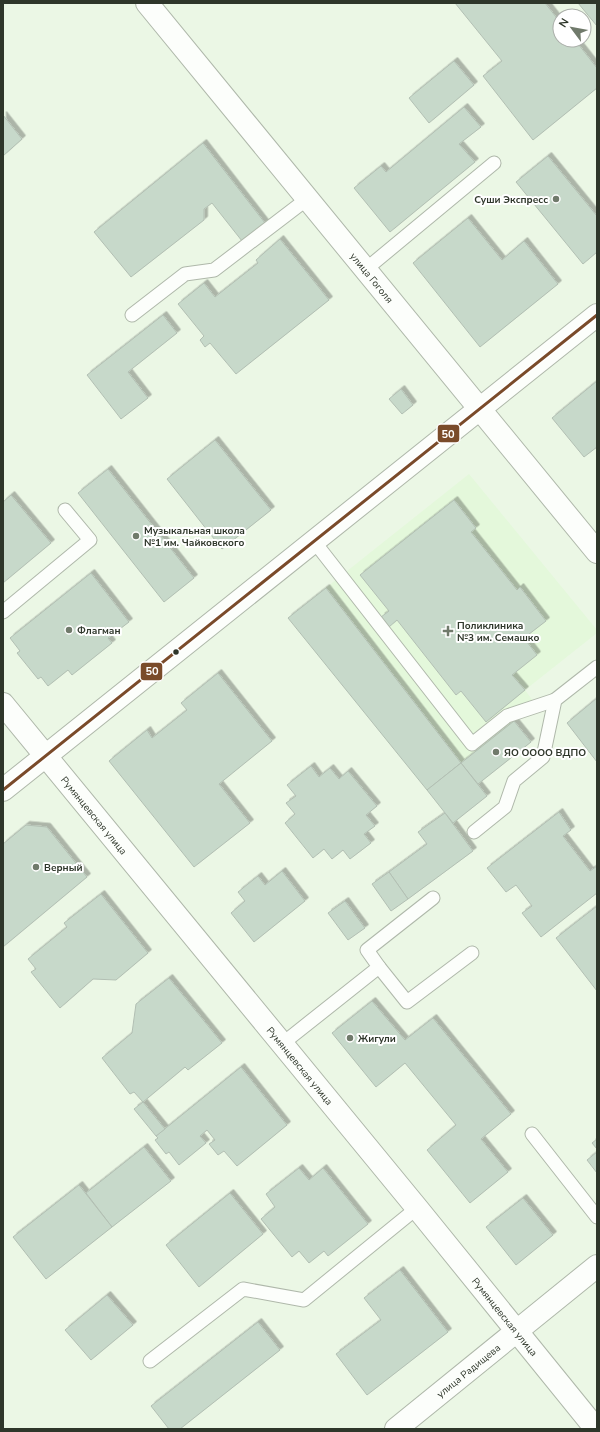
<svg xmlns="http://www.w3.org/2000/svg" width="600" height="1432" font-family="'Nunito Sans',sans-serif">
  <defs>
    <filter id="shadow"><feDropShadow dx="3.5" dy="-3.5" stdDeviation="0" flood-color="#0004"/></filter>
  </defs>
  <rect width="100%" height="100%" fill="#ebf7e5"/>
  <!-- built -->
  <polygon fill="#e4f8db" points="469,474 597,630 597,633 525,690 536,705 427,790 288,618"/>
  <!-- building -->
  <g fill="#c7d9ca" stroke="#b2bfb3" filter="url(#shadow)">
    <polygon points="455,3 545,3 560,22 560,40 575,40 597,68 597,88 533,140 483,76 502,61"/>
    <polygon points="578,3 597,3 597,26"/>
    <polygon points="454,61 474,85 429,123 409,98"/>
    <polygon points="464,107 481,127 459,144 475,162 390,232 354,188 381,166 386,172"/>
    <polygon points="3,115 22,139 3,156"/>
    <polygon points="203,143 265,223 242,241 212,203 204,209 204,220 131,277 94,232"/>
    <polygon points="548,156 597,216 597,252 583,264 516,182"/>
    <polygon points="468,218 502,260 524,241 558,284 480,347 413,263"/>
    <polygon points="280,239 329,300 236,374 210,343 205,347 200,340 204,336 178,304 204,283 215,297 258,263 256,260"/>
    <polygon points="163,315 177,333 128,372 148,398 121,419 87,375"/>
    <polygon points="597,381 597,447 584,457 552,418"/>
    <polygon points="401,389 413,405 402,414 389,399"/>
    <polygon points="215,440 271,510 222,549 167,479"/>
    <polygon points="108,469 194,578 164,602 78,493"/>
    <polygon points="11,495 51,543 3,583 3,502"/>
    <polygon points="454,500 476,528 471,532 517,590 520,587 546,621 524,638 537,655 512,675 525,690 486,722 461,691 456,695 397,620 389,627 381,617 389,611 360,575"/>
    <polygon points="91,573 129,622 108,638 112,643 72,675 68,670 48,686 41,677 38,679 17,653 20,651 10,638"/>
    <polygon points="326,588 461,763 427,790 288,618"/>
    <polygon points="218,673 272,741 219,784 250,823 194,867 109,761 147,730 152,738 187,710 181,703"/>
    <polygon points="597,698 597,762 567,723"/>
    <polygon points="514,721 531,742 478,784 461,763"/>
    <polygon points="461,763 487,796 453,823 427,790"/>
    <polygon points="311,766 319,777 330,768 339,779 348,771 377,806 366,815 375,826 364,834 371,843 350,859 343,850 332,859 324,849 313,858 285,823 295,814 286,803 296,796 287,785"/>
    <polygon points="559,812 571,830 563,836 590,871 597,866 597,893 541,937 522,913 532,906 516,885 506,892 487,868"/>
    <polygon points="445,813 473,851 408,899 389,872 427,844 418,832"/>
    <polygon points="26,825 47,827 87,877 3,947 3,844"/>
    <polygon points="282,871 305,901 254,942 231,913 245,901 238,892 258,876 265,885"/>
    <polygon points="389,872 408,899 391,911 372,884"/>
    <polygon points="101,894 148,953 116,980 93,979 60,1008 31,972 36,969 28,959 67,927 64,923"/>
    <polygon points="345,901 365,928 348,940 328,913"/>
    <polygon points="597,906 597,991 556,938"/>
    <polygon points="169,978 222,1043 188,1070 185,1067 143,1102 134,1092 130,1094 102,1058 132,1033 136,1004"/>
    <polygon points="372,1001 405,1040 433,1018 511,1114 481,1139 508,1172 470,1203 427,1150 456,1125 405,1063 376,1087 332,1033"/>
    <polygon points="241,1067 287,1125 237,1166 224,1151 218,1155 209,1144 215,1140 207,1130 200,1136 206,1143 179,1165 169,1152 166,1154 155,1140 158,1138 156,1136"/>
    <polygon points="143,1102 165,1129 156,1136 134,1109"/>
    <polygon points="597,1139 597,1149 592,1143"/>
    <polygon points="144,1147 171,1181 112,1227 86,1193"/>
    <polygon points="597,1152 597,1173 587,1160"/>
    <polygon points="299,1168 309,1180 323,1168 368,1224 328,1256 324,1251 309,1263 299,1251 292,1257 261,1219 275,1207 266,1194"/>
    <polygon points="79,1185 112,1227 46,1279 13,1237"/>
    <polygon points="230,1193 263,1234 199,1287 166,1245"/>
    <polygon points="523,1198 553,1235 516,1265 486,1227"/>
    <polygon points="400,1270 448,1332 367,1395 336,1354 381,1320 364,1298"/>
    <polygon points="107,1295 133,1325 91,1360 65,1330"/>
    <polygon points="258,1322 280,1350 180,1429 169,1429 151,1406"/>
  </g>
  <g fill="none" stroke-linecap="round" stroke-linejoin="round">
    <defs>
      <g id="lane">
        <polyline points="365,270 494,163"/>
        <polyline points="132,315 185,274 214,270 307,199"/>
        <polyline points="313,540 472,744 507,716 555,700"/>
        <polyline points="3,612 90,540 65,510"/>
        <polyline points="474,832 505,807 514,781 543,757 555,700 597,667"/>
        <polyline points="379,967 407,1002 472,953"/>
        <polyline points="282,1044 379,967 367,950 433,898"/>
        <polyline points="532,1134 597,1217"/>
        <polyline points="150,1361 243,1289 304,1300 417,1208"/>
      </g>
      <g id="street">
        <path id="s1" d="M 147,3 L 597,552"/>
        <path id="s2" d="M 3,704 L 417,1208 L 596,1429"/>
        <path id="s3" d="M 396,1429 L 597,1266"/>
      </g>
      <polyline id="secondary" points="3,790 597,315"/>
    </defs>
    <!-- lane casing -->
    <use href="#lane" stroke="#afb8aa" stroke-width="15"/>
    <!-- street casing -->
    <use href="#street" stroke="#afb8aa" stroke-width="24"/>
    <!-- secondary casing -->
    <use href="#secondary" stroke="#afb8aa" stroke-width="24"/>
    <!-- lane -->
    <use href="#lane" stroke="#fcfefb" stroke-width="13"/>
    <!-- street -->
    <use href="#street" stroke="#fcfefb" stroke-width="22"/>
    <!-- secondary -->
    <use href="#secondary" stroke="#fcfefb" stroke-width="22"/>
    <defs>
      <polyline id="bus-1" points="3,790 597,315"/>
    </defs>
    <!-- bus-1 casing -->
    <use href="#bus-1" stroke="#fff" stroke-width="6"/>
    <!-- bus-1 -->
    <use href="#bus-1" stroke="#7a4b2a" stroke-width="3"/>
  </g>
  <!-- markers -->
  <g fill="#707a6b" stroke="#fff" stroke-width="1.5">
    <circle cx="556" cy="199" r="4"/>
    <circle cx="136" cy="536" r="4"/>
    <circle cx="69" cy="630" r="4"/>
    <path d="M446 625h4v4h4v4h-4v4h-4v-4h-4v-4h4z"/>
    <circle cx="496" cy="752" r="4"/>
    <circle cx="36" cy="867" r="4"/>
    <circle cx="350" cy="1038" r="4"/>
  </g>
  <circle fill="#2e362a" stroke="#fff" stroke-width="1.5" cx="176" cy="652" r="3.5"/>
  <g text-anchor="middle" stroke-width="4" stroke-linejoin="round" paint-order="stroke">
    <!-- poi labels -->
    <g font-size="10" font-weight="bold" fill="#2e362a" stroke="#fff" text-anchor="start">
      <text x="548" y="203" text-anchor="end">Суши Экспресс</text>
      <text x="144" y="534">Музыкальная школа<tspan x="144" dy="12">№1 им. Чайковского</tspan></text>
      <text x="457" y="629">Поликлиника<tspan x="457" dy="12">№3 им. Семашко</tspan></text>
      <text x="77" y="634">Флагман</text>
      <text x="504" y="756">ЯО ОООО ВДПО</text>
      <text x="44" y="871">Верный</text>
      <text x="358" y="1042">Жигули</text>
    </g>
    <!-- street labels -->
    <g font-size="10" fill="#2e362a" stroke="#fff">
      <text dy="4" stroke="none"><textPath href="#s1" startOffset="355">улица Гоголя</textPath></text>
      <text dy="4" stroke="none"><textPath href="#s2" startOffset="144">Румянцевская улица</textPath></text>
      <text dy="4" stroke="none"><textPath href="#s2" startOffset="468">Румянцевская улица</textPath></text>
      <text dy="4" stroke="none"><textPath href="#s2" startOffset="792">Румянцевская улица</textPath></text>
      <text dy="4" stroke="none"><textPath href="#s3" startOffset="93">улица Радищева</textPath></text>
    </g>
  </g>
  <g stroke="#fff" stroke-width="1.5">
    <rect x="437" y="424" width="23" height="19" rx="4" fill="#7a4b2a"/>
    <rect x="140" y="662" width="23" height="19" rx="4" fill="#7a4b2a"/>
  </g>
  <g font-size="11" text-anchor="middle" font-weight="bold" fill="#fff">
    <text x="448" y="438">50</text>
    <text x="152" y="675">50</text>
  </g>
  <!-- border -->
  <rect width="600" height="1432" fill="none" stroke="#2e362a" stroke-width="8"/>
  <!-- north arrow -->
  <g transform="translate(572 28) rotate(302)"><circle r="19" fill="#ffffff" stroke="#abafaa"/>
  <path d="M0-3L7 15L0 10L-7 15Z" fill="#707a6b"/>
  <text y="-6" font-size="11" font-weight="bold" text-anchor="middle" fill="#2e362a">N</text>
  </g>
</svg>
